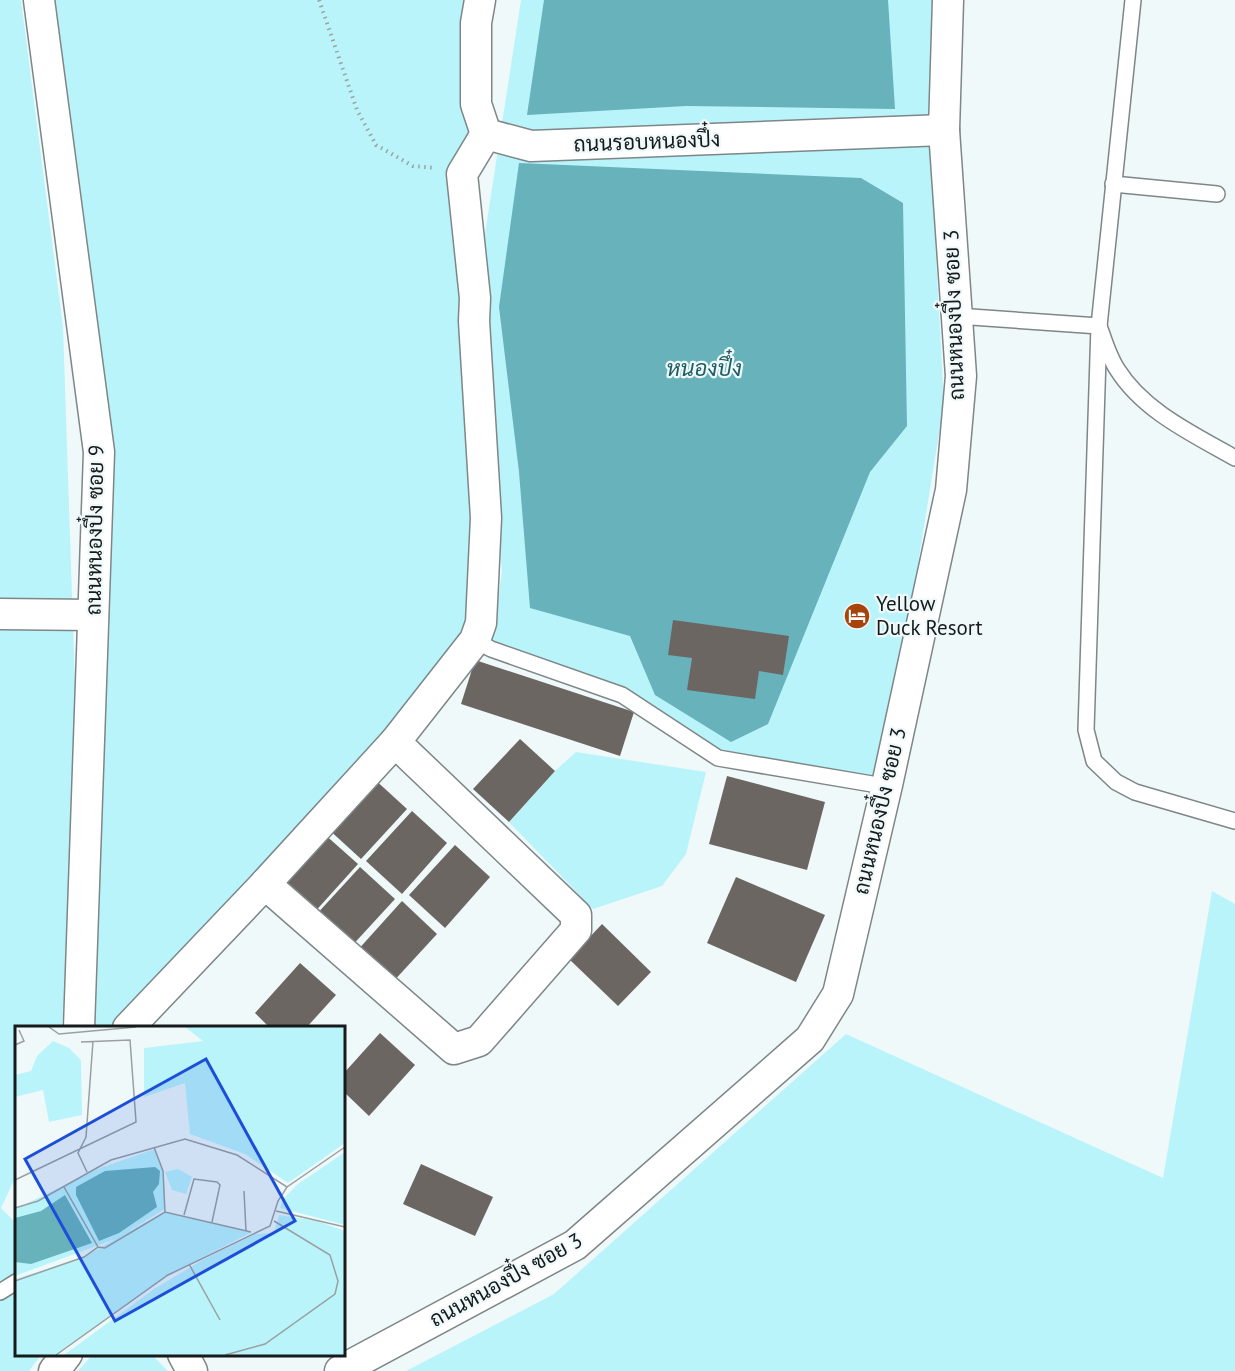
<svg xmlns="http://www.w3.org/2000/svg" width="1235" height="1371" font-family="'PT Sans',Sarabun,sans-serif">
  <rect width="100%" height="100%" fill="#f0f9fa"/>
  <!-- green -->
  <g fill="#baf4fb">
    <polygon points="0,0 21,0 63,327 76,714 71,928 62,1027 16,1028 16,1176 1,1208 16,1223 16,1354 41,1355 29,1371 0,1371"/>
    <polygon points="39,0 480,0 476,23 476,292 521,0 938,0 944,130 932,184 944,403 911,607 872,784 718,758 622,695 491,649 502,571 476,307 475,640 126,1027 79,1027 99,452"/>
    <polygon points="576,752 706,772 686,854 662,886 593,909 509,822 555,771"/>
    <polygon points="1212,891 1235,904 1235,1371 406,1371 554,1294 846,1034 1163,1178"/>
    <polygon points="93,1354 152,1355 168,1371 78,1371"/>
  </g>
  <!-- water -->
  <g fill="#67b2bb">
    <polygon points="544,0 888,0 895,109 686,106 527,115"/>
    <polygon points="519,163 861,178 903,203 907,426 870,472 768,724 731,742 655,695 630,636 530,608 519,472 499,307"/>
  </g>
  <!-- building -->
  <g fill="#6c6663">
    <polygon points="673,620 789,636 783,675 759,671 755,699 687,690 692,658 668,655"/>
    <polygon points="475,660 634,712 620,756 461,704"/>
    <polygon points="520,739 555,771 509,822 473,789"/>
    <polygon points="727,776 825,802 807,870 709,844"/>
    <polygon points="372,777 407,809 361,859 326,827"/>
    <polygon points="412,811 447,843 402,894 366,861"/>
    <polygon points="322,832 358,864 312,915 277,882"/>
    <polygon points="455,845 490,877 445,928 409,895"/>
    <polygon points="360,867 395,899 349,949 314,917"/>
    <polygon points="736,877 825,915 796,982 707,943"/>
    <polygon points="402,901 437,934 391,984 356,952"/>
    <polygon points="602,924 651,972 618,1006 569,959"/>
    <polygon points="300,963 336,995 306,1028 270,1028 255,1013"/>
    <polygon points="380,1033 415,1065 369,1116 344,1092 344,1073"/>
    <polygon points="421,1164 493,1197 475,1236 403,1204"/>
  </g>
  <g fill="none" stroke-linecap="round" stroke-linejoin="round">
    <defs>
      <g id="service">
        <polyline points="1133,0 1099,326 1086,730 1094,761 1116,782 1135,792 1235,821"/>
        <polyline points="1113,184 1217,194"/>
        <path d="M 957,316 L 1099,326 C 1104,340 1109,357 1117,369 C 1143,411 1193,434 1235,458"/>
        <polyline points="475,640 491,649 622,695 718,758 872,784 887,785"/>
        <polyline points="0,1292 16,1282"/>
      </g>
      <g id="minor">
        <polyline points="39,0 99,452 79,1028"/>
        <polyline points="480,0 476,23 476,104 486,134 531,146 944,130"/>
        <polyline points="0,614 93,615"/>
        <polyline points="265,884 454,1049 479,1041 576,930 576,915 395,742"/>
        <polyline points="128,1028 265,884 395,742 475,640 481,623 486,518 474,321 475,298 462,174 486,134"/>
        <polyline points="183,1354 192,1371"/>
        <polyline points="54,1371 67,1354"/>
        <polyline points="340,1371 575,1245 810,1039 838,994 887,785 951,490 961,376 944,130 948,0"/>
      </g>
    </defs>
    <!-- service casing -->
    <use href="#service" stroke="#7e8687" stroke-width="18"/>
    <!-- minor casing -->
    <use href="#minor" stroke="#7e8687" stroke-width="33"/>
    <!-- path -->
    <polyline stroke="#9ba2a2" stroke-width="4" stroke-dasharray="1.5 4.5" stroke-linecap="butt" points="319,0 357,110 376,145 413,166 436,168"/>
    <!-- service -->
    <use href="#service" stroke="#fff" stroke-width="15"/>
    <!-- minor -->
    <use href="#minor" stroke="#fff" stroke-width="30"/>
  </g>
  <!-- icons -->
  <defs>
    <symbol id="hotel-disc" viewBox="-11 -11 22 22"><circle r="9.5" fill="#a7440c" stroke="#f0f9fa"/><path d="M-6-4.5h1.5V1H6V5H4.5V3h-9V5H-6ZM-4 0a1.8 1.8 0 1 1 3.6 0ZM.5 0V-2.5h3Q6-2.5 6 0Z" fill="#fff"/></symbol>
  </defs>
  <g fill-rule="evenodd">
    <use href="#hotel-disc" x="842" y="601" width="30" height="30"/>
  </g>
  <g text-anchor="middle" stroke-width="4.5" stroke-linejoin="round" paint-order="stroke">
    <!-- street labels -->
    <g font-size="21" fill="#171a1a" stroke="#f0f9fa">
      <text transform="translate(647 142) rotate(-2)" y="7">ถนนรอบหนองปึ๋ง</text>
      <text transform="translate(954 315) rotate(-92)" y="7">ถนนหนองปึ๋ง ซอย 3</text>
      <text transform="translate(95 530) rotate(-89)" y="7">ถนนหนองปึ๋ง ซอย 9</text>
      <text transform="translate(880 811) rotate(-77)" y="7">ถนนหนองปึ๋ง ซอย 3</text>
      <text transform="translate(506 1280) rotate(-29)" y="7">ถนนหนองปึ๋ง ซอย 3</text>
    </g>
    <!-- poi labels -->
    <g font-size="21" fill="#171a1a" stroke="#f0f9fa" text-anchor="start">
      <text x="876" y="611">Yellow<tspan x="876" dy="24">Duck Resort</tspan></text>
    </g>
    <!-- water labels -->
    <g font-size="22" font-style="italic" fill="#1e5d64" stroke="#f0f9fa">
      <text x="704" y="376">หนองปึ๋ง</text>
    </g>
  </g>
  <!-- overview -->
  <g transform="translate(15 1026)">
    <rect width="330" height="330" fill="#f0f9fa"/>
    <path d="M 170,1 L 330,1 L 330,117 L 273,157 L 230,128 L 175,108 L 170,57 L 129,71 L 129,22 L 188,15 ZM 38,15 L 54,22 L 66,34 L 67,89 L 34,96 L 28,64 L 0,71 L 0,49 L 16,45 L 22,30 ZM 140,123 L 148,145 L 150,183 L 112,206 L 150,186 L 237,206 L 153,249 L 41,329 L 0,329 L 0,253 L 69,231 L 100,213 L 0,250 L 0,183 L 85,142 ZM 330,126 L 330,199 L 265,182 L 268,173 L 283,158 ZM 163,143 L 177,151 L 171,168 L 157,164 L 150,146 ZM 264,189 L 302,195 L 330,205 L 330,329 L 49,329 L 139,263 L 189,233 L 240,208 L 259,207 Z" fill="#baf4fb"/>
    <path d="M 140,141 L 145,145 L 144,158 L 138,166 L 142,181 L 104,207 L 84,215 L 61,169 L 61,161 L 90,145 ZM 50,169 L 77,217 L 16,238 L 0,236 L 0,192 L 26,185 Z" fill="#67b2bb"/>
    <path fill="none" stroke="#99a0a0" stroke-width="1.5" d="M 34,1 L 44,8 L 121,1M 0,19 L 9,15 L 4,4M 139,121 L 148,145 L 150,186M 72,146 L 63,127 L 71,111 L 78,15M 0,154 L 121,96 L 115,14 L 66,16M 229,165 L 231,205M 0,182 L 23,175 L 96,134 L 170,113 L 222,129 L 272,161M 261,185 L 330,201M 169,189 L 179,153 L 202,156 L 205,159 L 197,196M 83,221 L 90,222 L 150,186 L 236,206M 174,238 L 205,294M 0,255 L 69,231 L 83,221 L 49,161M 41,329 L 153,249 L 255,200 L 263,175 L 272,161 L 330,121M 210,329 L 250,318 L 320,268 L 323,255 L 315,229 L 259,195"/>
    <path fill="#1d4ed8" fill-opacity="0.15" stroke="#1d4ed8" stroke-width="3" d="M 191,33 L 280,195 L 100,295 L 10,133 Z"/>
    <rect width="330" height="330" fill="none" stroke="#171a1a" stroke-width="3"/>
  </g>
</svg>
